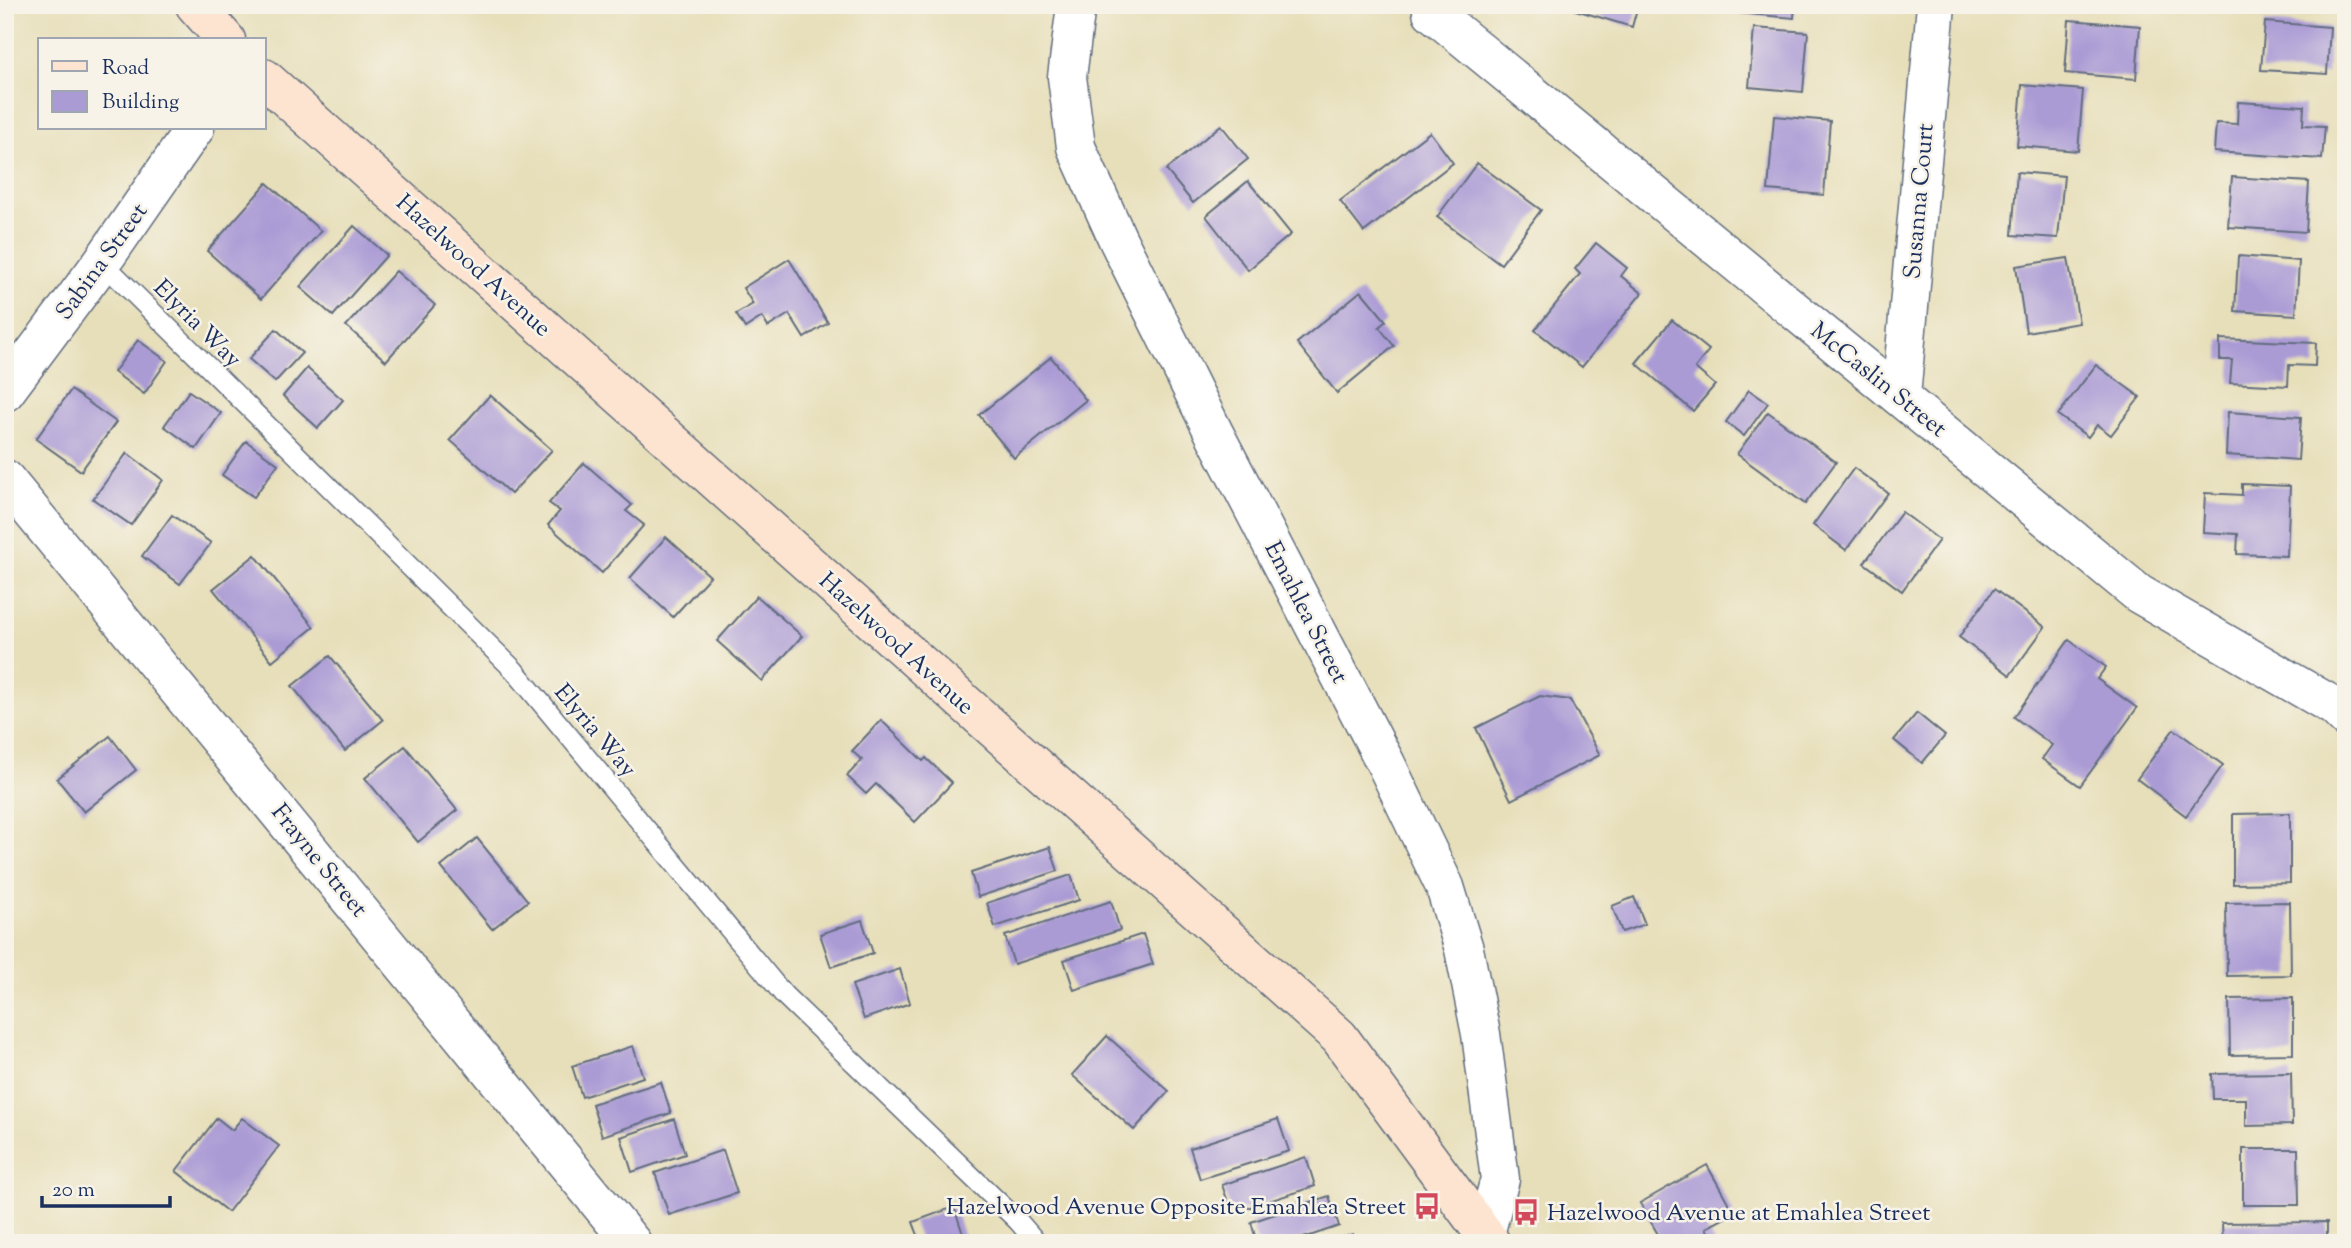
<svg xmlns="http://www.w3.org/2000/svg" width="2351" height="1248" font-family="'Sorts Mill Goudy',serif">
  <rect width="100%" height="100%" fill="#f7f3e8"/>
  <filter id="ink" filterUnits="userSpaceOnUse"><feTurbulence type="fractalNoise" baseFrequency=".0143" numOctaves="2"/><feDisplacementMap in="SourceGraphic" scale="14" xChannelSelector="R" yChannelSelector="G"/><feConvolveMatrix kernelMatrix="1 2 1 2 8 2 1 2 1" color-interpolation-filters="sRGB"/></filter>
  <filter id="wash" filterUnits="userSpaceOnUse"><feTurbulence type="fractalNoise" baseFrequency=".00686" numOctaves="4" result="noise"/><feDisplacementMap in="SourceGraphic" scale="28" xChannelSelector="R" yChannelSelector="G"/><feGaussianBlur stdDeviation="1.57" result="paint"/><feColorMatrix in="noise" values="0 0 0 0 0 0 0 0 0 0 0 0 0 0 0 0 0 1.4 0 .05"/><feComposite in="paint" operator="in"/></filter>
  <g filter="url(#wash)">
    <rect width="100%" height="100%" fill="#e7dfba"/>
    <g id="blocks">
      <!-- building -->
      <g fill="#ab9bd5">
        <polygon points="1559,5 1638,5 1632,27"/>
        <polygon points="1693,5 1795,5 1794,18 1693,9"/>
        <polygon points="2069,20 2140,26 2136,79 2065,73"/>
        <polygon points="2265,22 2330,27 2327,74 2261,70"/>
        <polygon points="1754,28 1808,32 1803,92 1749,87"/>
        <polygon points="2022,85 2083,90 2078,151 2017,146"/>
        <polygon points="2238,102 2304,106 2303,125 2325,126 2322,159 2214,152 2216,123 2237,124"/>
        <polygon points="1774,116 1830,121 1824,195 1768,190"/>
        <polygon points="1221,125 1248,159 1193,203 1166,170"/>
        <polygon points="1430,132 1453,163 1364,232 1340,201"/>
        <polygon points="1477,163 1541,210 1501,264 1437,217"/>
        <polygon points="2017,172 2064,176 2058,238 2012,235"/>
        <polygon points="2232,177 2309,182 2306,232 2228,227"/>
        <polygon points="1248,181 1291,234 1248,270 1206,216"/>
        <polygon points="267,183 321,231 261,299 207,251"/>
        <polygon points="354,226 387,255 333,316 300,287"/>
        <polygon points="1596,243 1627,268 1621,276 1642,293 1582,367 1535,330 1580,274 1575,269"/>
        <polygon points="2238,256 2299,261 2296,315 2235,311"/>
        <polygon points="2068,258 2079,323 2026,332 2016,266"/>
        <polygon points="789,259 828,323 804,338 789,314 768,327 762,317 745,328 736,314 753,304 743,288"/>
        <polygon points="396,271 435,305 386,361 346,326"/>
        <polygon points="1361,291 1386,321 1379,327 1394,346 1337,393 1297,343"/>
        <polygon points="1672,320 1709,350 1695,368 1715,385 1693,411 1636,363"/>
        <polygon points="276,329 302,353 275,382 249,359"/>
        <polygon points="2220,339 2316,343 2315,366 2289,365 2288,386 2230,383 2232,360 2220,360"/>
        <polygon points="138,340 167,361 144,394 114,372"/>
        <polygon points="1051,357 1086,400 1014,458 979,415"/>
        <polygon points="2096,365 2140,397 2111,435 2097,425 2088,437 2058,415"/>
        <polygon points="307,368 343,400 318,428 283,396"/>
        <polygon points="71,390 116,422 81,471 36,439"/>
        <polygon points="1749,390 1768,403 1744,436 1726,422"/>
        <polygon points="189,391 221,413 196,449 164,426"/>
        <polygon points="490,395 552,450 511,494 450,440"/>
        <polygon points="1768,412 1836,462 1805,504 1737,454"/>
        <polygon points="2228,412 2301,417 2298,460 2226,455"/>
        <polygon points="246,441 278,464 254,497 222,475"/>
        <polygon points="127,453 163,480 131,525 93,499"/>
        <polygon points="584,463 632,505 626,511 644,525 602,573 548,525 560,511 549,503"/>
        <polygon points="1854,468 1888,493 1846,550 1813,525"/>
        <polygon points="2242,484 2290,486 2287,556 2237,554 2238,534 2203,532 2205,493 2242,495"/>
        <polygon points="1902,512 1939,540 1902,591 1864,563"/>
        <polygon points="172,515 211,543 180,584 142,556"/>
        <polygon points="666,537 710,576 673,617 630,578"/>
        <polygon points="255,555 314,627 272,661 213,589"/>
        <polygon points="1994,589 2045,627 2010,675 1959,637"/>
        <polygon points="757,596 802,636 762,681 717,641"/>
        <polygon points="2069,640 2106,667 2097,679 2137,708 2080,786 2042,759 2052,745 2014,717"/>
        <polygon points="330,656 383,720 345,751 292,686"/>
        <polygon points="1540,696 1570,700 1600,755 1511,800 1476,728"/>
        <polygon points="1917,713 1945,736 1922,763 1894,740"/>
        <polygon points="881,720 923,761 926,758 952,783 915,822 876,784 866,794 847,776 862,760 852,751"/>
        <polygon points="2174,729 2223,765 2186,816 2137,779"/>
        <polygon points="110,736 136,770 84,812 57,779"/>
        <polygon points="405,746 457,810 418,842 365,778"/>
        <polygon points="2290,813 2290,883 2233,884 2233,814"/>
        <polygon points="477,838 528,901 492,929 441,867"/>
        <polygon points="1050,847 1058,871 978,897 971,873"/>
        <polygon points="1071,875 1079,900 995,927 987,903"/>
        <polygon points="1634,897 1645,924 1622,932 1612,906"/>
        <polygon points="1111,901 1120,930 1014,964 1005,936"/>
        <polygon points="2290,902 2291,975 2227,976 2226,903"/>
        <polygon points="862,920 873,953 831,967 820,934"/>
        <polygon points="1143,934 1153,964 1074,990 1064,960"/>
        <polygon points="900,969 910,1003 864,1019 852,985"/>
        <polygon points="2293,998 2293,1054 2230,1055 2229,999"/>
        <polygon points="1107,1036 1169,1091 1134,1130 1072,1075"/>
        <polygon points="633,1046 643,1077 582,1097 572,1066"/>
        <polygon points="2291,1073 2292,1125 2246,1126 2246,1099 2213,1099 2212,1074"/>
        <polygon points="661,1082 671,1113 602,1136 592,1104"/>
        <polygon points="217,1118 232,1130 242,1118 279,1146 228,1212 176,1171"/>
        <polygon points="674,1119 685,1154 632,1172 621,1137"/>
        <polygon points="1278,1119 1289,1151 1200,1179 1190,1148"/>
        <polygon points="2243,1149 2298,1149 2299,1205 2243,1205"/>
        <polygon points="723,1150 737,1193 669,1215 655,1173"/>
        <polygon points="1306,1157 1315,1186 1232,1213 1222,1185"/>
        <polygon points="1707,1165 1734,1213 1706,1228 1714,1243 1663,1243 1640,1203"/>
        <polygon points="1329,1196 1339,1226 1289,1243 1257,1243 1251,1222"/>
        <polygon points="954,1207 966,1243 921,1243 913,1222"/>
        <polygon points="2327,1222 2327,1243 2223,1243 2222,1223"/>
        <polygon points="1353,1234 1356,1243 1328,1243 1328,1242"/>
      </g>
    </g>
  </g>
  <g filter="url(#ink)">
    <use href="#blocks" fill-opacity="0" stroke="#626d7e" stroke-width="2"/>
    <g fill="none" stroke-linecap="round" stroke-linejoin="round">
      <defs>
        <polyline id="service" points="102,262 514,670 784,995 1018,1221 1037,1243"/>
        <g id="minor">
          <polyline points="1076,5 1067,77 1076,147 1118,240 1214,433 1386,764 1445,887 1464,949 1481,1034 1500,1179 1485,1234"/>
          <polyline points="1432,12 2139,594 2335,707 2346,718"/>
          <polyline points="5,392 102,262 195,128"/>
          <polyline points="1901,396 1936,5"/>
          <polyline points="5,479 632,1243"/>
        </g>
        <g id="secondary">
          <polyline points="195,5 226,40"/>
          <polyline points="264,78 1339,1037 1491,1243"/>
        </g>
      </defs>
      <!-- service casing -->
      <use href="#service" stroke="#626d7e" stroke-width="22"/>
      <!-- minor casing -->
      <use href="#minor" stroke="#626d7e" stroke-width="41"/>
      <!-- secondary casing -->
      <use href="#secondary" stroke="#626d7e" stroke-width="41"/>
      <!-- service -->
      <use href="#service" stroke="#fff" stroke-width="19"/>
      <!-- minor -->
      <use href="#minor" stroke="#fff" stroke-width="38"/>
      <!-- secondary -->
      <use href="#secondary" stroke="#fde4d0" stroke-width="38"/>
    </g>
  </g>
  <!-- icons -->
  <defs>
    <symbol id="bus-bare" viewBox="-9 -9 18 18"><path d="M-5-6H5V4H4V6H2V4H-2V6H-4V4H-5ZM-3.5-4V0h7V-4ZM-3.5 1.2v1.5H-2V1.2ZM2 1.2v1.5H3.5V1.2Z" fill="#d1495b" stroke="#f7f3e8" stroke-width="2.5" paint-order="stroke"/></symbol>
  </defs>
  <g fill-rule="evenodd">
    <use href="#bus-bare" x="1408" y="1187" width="38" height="38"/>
    <use href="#bus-bare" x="1507" y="1193" width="38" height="38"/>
  </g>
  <g text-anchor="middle" stroke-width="5" stroke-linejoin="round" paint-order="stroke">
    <!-- street labels -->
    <g font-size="24" fill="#1b2f5e" stroke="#f7f3e8">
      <text transform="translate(1918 201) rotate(-85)" y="8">Susanna Court</text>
      <text transform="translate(101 261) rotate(-54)" y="8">Sabina Street</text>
      <text transform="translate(474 265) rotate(42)" y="8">Hazelwood Avenue</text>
      <text transform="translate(198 323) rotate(45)" y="8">Elyria Way</text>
      <text transform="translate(1879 379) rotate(39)" y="8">McCaslin Street</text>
      <text transform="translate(1307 612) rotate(63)" y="8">Emahlea Street</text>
      <text transform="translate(897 643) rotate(42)" y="8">Hazelwood Avenue</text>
      <text transform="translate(596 730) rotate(50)" y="8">Elyria Way</text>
      <text transform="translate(320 860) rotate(51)" y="8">Frayne Street</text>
    </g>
    <!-- poi labels -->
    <g font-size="24" fill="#1b2f5e" stroke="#f7f3e8" text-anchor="end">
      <text x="1406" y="1214">Hazelwood Avenue Opposite Emahlea Street</text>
      <text x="1547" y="1220" text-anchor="start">Hazelwood Avenue at Emahlea Street</text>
    </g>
  </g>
  <!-- margin -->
  <rect width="2351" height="1248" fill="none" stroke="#f7f3e8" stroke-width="28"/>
  <!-- legend -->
  <rect x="38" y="38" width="228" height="91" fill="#f7f3e8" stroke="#9fa5b1" stroke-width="2"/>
  <rect x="52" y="61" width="35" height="10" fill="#fde4d0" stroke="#9fa5b1" stroke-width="2"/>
  <text x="102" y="74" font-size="21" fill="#1b2f5e">Road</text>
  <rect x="52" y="91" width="35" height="21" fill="#ab9bd5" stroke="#9fa5b1" stroke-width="2"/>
  <text x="102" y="108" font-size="21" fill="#1b2f5e">Building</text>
  <!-- scale -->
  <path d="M42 1196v10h128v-10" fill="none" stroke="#1b2f5e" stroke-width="3.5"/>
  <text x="52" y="1196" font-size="21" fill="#1b2f5e" stroke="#f7f3e8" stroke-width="5" paint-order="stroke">20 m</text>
</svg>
